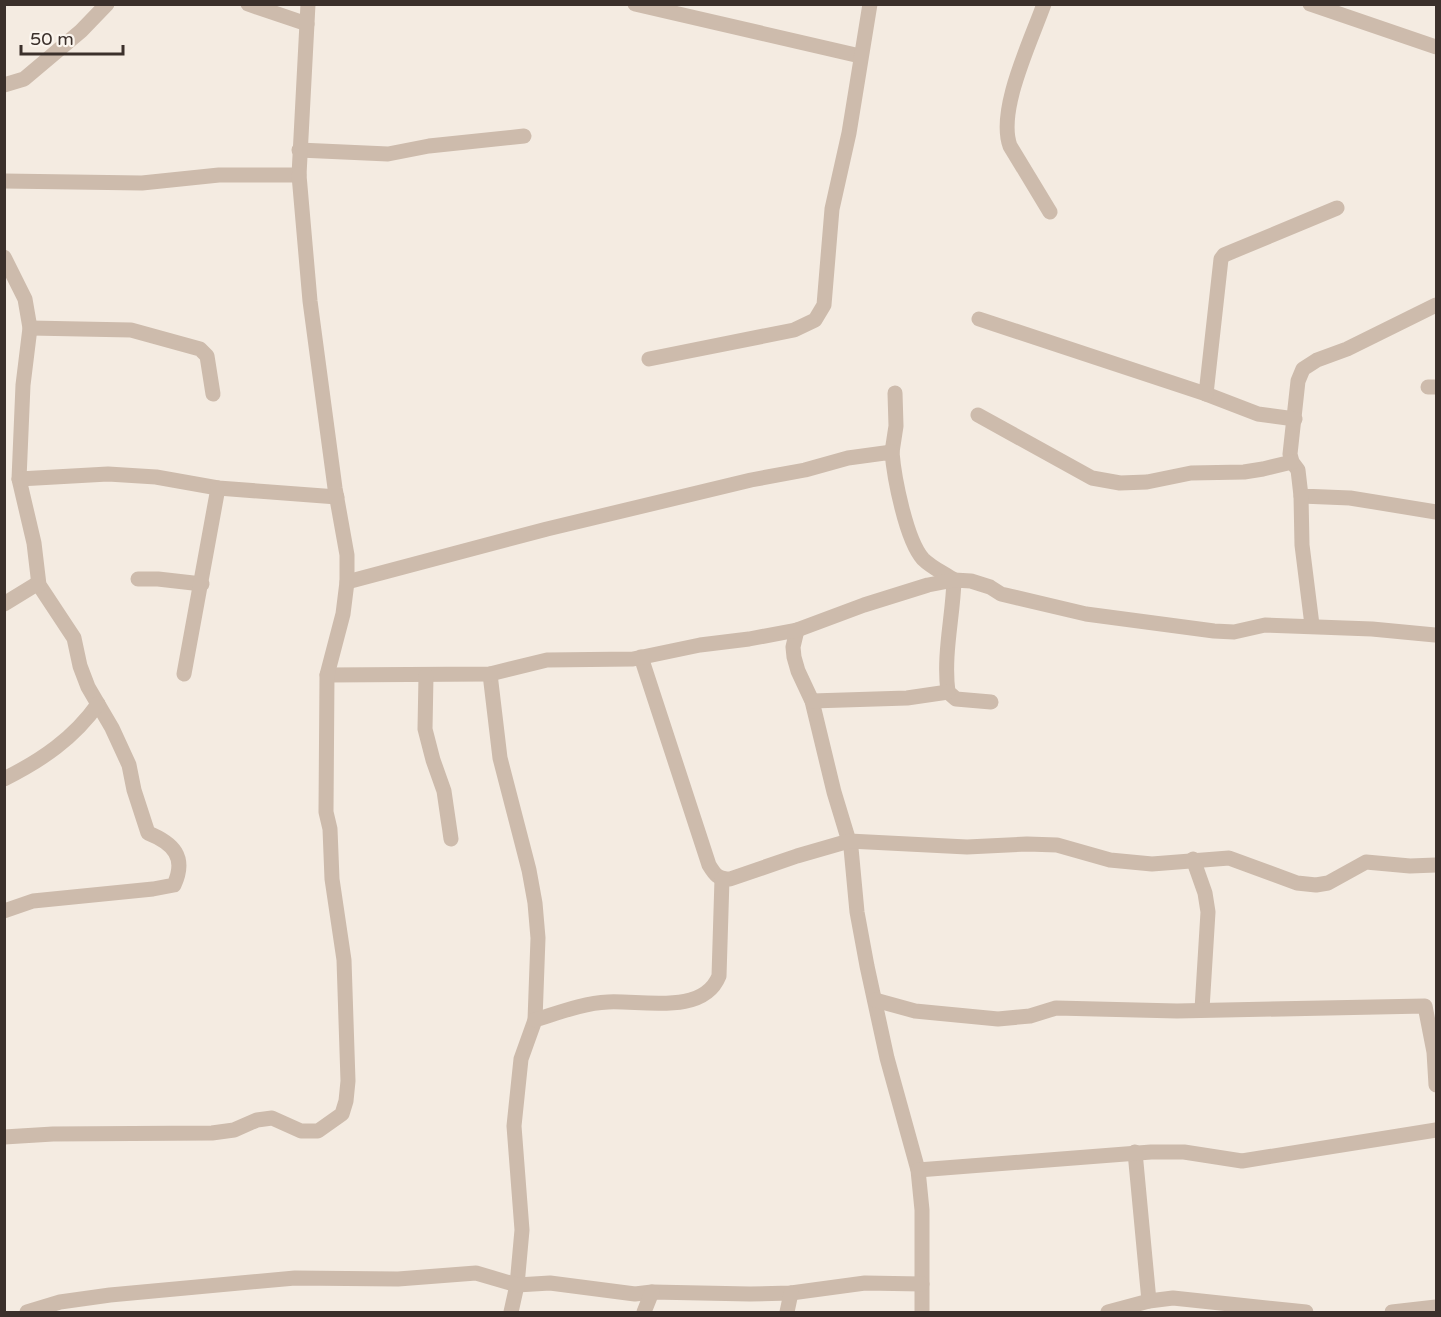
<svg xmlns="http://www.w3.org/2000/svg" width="1441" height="1317" font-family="'Varela Round',sans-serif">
  <rect width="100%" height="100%" fill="#f4ebe1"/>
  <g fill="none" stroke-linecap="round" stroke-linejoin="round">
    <!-- minor -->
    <g stroke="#cdbbac" stroke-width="15">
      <polyline points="248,4 307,24"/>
      <polyline points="635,4 860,56"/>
      <path d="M 1044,4 C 1031,41 997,110 1010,146 L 1050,212"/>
      <polyline points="1310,4 1436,47"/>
      <polyline points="4,85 24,79 81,31 107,4"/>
      <polyline points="299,150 388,154 429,146 524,136"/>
      <polyline points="4,181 142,183 219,175 299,175 308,4"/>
      <path d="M 4,257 L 25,299 L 30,328 L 23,385 L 19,479 L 34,543 L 39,585 L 74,638 L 80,666 L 88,687 L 112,728 L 129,765 L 134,790 L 148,833 C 173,843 187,857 174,885 L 153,889 L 33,901 L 4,911"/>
      <polyline points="1436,305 1347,349 1317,360 1303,369 1298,381 1290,454 1292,462 1298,470 1301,496 1350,498 1436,512"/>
      <polyline points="979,319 1206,394 1258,414 1295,419"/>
      <polyline points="30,328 131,330 200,349 207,356 213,394"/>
      <polyline points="649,359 794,330 815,320 824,305 832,209 849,133 870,4"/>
      <polyline points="1428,387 1436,387"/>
      <polyline points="1206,394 1221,259 1224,255 1337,208"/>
      <polyline points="978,415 1092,478 1120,483 1147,482 1191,473 1244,472 1263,469 1292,462"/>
      <polyline points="892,452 896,426 895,393"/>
      <polyline points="19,479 108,474 156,477 218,488 337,497"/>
      <polyline points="1301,496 1302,545 1312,625"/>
      <polyline points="138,579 158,579 202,584"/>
      <path d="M 347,582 L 547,529 L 751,480 L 805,470 L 848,458 L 892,452 C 894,477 906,540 923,559 C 932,568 944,573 954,580 C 953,617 943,654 948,692 L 956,699 L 991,702"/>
      <polyline points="4,604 35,585 39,585"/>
      <polyline points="797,630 793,647 794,657 798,671 812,701 834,792 851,848 857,912 867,966 887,1058 918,1170 922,1210 922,1312"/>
      <path d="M 641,657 L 709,865 C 715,875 718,879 730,879 L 797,856 L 849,841 L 967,847 L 1027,844 L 1057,845 L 1110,860 L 1152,864 L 1229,858 L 1297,883 L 1316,885 L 1328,883 L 1366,862 L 1410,866 L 1436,865"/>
      <polyline points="184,674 218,488"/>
      <polyline points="490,674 500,758 529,870 535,903 538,938 535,1020 521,1059 514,1126 522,1230 517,1285 511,1312"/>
      <polyline points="327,675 490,674 547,660 633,659 700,645 749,639 797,630 864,605 928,585 954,580 971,581 990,587 1001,594 1086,614 1214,631 1234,632 1265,625 1372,629 1435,635"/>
      <polyline points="426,676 425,729 433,760 444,791 451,839"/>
      <polyline points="812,701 907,698 948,692"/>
      <path d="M 4,779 C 42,760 74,738 98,704"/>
      <polyline points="1193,859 1205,893 1208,912 1202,1009"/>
      <polyline points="875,1000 915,1011 998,1019 1030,1016 1056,1008 1177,1011 1425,1006 1434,1052 1436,1085"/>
      <path d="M 535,1020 C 558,1013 583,1003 608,1002 C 641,1000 703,1016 719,976 L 722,879"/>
      <polyline points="4,1137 53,1134 212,1133 234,1130 257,1120 272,1118 301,1131 318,1131 342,1114 346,1101 348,1081 344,960 332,879 330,829 326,812 327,675 343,614 347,582 347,555 335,488 310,301 299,175"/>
      <polyline points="1135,1152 1149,1301"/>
      <polyline points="918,1170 1151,1152 1184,1152 1242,1161 1436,1130"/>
      <polyline points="27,1312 60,1302 110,1295 295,1278 398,1279 476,1273 517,1285 550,1283 635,1294 652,1292 750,1294 791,1293 865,1283 922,1284"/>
      <polyline points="644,1312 652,1292"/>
      <polyline points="787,1312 791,1293"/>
      <polyline points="1108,1312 1149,1301 1173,1298 1306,1312"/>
      <polyline points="1392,1312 1436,1307"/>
    </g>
  </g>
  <!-- border -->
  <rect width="1441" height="1317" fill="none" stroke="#3b302b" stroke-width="12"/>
  <!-- scale -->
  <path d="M21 45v9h102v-9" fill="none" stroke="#3b302b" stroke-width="3"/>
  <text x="30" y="45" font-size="18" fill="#3b302b" stroke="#fbf5ee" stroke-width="4.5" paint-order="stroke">50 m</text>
</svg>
